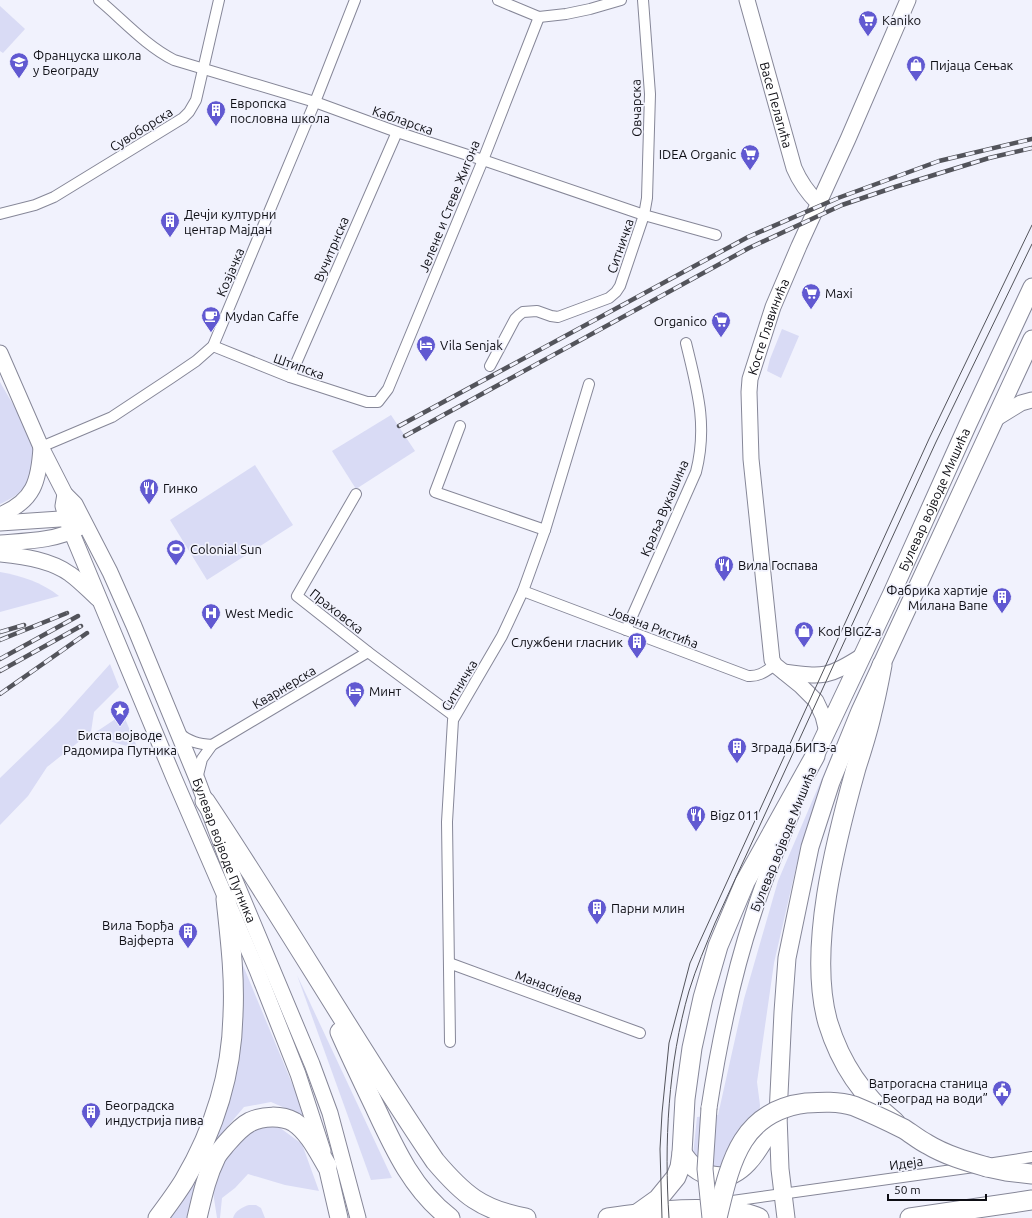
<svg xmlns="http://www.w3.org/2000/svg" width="1032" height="1218" font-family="Ubuntu,sans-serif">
  <rect width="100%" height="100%" fill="#f1f2fd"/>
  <!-- green -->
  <g fill="#d9dbf5">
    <polygon points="0,6 25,29 3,53 0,51"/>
    <polygon points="782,329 799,336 781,378 767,371 770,359"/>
    <path d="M 0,382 C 10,400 27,425 33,445 C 35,449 33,455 33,460 C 31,485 22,494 0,504 Z"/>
    <polygon points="391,415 415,451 356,489 332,451"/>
    <polygon points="255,465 293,525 207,580 170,520"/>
    <path d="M 0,572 C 22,576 41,582 59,596 L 0,612 Z"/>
    <polygon points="110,664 119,687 94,712 91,732 47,767 28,796 0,825 0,778 59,721"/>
    <polygon points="123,714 138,749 90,736"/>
    <polygon points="840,736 797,863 774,963 757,1082 760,1105 758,1133 733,1163 712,1171 693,1155 697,1117 718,1115 744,999 778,881"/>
    <polygon points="242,963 306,1117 271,1102 244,1107 217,1139 198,1184 189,1218 169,1218 217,1124 240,1049"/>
    <polygon points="297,975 392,1178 371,1180"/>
    <polygon points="272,1122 302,1144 319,1191 285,1185 248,1174 235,1188 222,1198 220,1218 217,1218 213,1192 224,1161 243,1132"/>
    <path d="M 249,1205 L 256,1205 L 261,1208 L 265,1218 L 233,1218 C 235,1211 242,1207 249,1205 Z"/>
  </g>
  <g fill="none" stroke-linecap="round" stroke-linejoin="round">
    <defs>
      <g id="street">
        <path d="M 99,0 C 123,20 146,46 174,60 L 315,102 L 397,132 L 483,160 L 644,215 L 716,235"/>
        <polyline points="498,0 539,17 566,14 590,9 621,0"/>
        <polyline points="0,214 35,205 54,197 183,118 189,112 196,100 219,0"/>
        <polyline points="213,346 290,377 367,402 378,402 388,389 483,160 539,17"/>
        <polyline points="490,366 515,319 519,315 523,312 537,311 551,316 558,317 609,298 616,292 620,286 644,215 647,198 650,94 643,0"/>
        <polyline points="290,377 397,132"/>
        <polyline points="460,426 435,492 545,530"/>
        <polyline points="41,447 112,417 171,378 196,361 213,346 315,102 355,0"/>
        <polyline points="356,494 297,596 368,652 454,716"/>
        <path d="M 523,591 L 748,676 C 759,677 766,671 775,665"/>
        <path d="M 626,630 L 696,472 C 708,425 697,389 686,343"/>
        <path d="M 179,733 C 189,742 199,744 212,745"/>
        <polyline points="197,779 202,759 212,745 368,652"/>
        <polyline points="449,963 640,1033"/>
        <polyline points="450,1042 447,822 453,720 502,636 523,591 545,530 589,384"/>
        <polyline points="994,1163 1032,1157"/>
        <polyline points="718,1203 974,1167"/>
      </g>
      <g id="secondary">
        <path id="s1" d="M 747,0 L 794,168 C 800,182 807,192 818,203"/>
        <path id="s2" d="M 0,353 L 41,447 L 65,494 L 75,504 L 110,572 L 134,626 L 197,779 L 234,878 L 312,1064 L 330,1113 L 358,1218"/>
        <polyline points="995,419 1021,403 1032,400"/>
        <polyline points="65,494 63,506 69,526 174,778 257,970 298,1074 323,1151"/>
        <path d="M 0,515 C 34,501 39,481 41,447"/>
        <polyline points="0,523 75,518"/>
        <path d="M 0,543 C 26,541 55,541 79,528"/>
        <path d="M 0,554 C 23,556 51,560 70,574 C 80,581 89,591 98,599"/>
        <path d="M 784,672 C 823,677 828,678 862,656"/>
        <path id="s3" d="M 827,732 L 823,716 L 816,701 L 801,686 L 775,665 L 772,660 L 751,459 L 749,392 L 750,379 L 773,307 L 799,246 L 848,139 L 908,0"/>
        <path d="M 709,1108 C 719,1043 732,978 753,915 C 764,880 778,846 792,813"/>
      </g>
      <g id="primary">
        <path id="s4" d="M 815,756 L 892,593 L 968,424 L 1032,287"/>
        <polyline points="327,1166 339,1218"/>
        <polyline points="786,1218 780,1169 778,1115 783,1012 787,958 810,847 831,782 860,711 1032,339"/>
      </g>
      <g id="highway">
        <path d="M 882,665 C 879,681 876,697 872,712 C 868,731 862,749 856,768 C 836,840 807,950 828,1023 C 840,1062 863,1097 895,1122"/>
        <path d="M 205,801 C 284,919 355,1043 435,1161 C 463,1194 481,1210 526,1218"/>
        <path d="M 340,1032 C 351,1057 363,1082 375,1107 C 394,1148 413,1190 450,1218"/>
        <path d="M 682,1153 C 690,1165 698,1173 713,1176 C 745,1183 764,1138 778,1115"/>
        <polyline points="987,1167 1006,1171 1032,1174"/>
        <polyline points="637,1214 658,1199 676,1177 680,1167 682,1153 685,1099 692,1048 703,998 718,946 745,882 815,756"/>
        <path d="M 158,1218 C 167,1206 176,1194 184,1181 C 214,1130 232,1073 233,1014 C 235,976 230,937 226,899"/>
        <path d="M 197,1218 C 202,1197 206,1177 216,1157 C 218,1153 222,1149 225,1145 C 232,1137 240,1127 250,1122 C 263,1116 281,1115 294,1122 C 309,1132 318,1151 327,1166"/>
        <path d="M 608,1218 C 648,1212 685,1207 726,1211 C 737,1212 749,1213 759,1218"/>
        <polyline points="910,1218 1032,1200"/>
      </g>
    </defs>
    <!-- street casing -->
    <use href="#street" stroke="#868798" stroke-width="12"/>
    <!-- secondary casing -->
    <use href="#secondary" stroke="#868798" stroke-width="17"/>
    <!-- primary casing -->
    <use href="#primary" stroke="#868798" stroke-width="19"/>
    <!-- highway casing -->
    <use href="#highway" stroke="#868798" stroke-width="21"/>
    <!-- street -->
    <use href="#street" stroke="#fff" stroke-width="10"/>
    <!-- secondary -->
    <use href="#secondary" stroke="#fff" stroke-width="15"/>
    <!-- primary -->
    <use href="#primary" stroke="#fff" stroke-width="17"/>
    <!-- highway -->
    <use href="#highway" stroke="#fff" stroke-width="19"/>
    <!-- tram -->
    <g stroke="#53545b" stroke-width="1">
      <polyline points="662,1218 660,1149 662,1113 669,1043 690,963 929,439 1032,225"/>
      <path d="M 669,1218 C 664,1143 668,1064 689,991 C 696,968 706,945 715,923 L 936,442 L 1032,244"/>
    </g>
    <defs>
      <g id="rail">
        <polyline points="399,426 748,237 838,198 939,161 1032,139"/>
        <polyline points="405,436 749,248 842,205 895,187 989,158 1032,148"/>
        <polyline points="0,632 24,625"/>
        <polyline points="0,640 67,613"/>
        <polyline points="0,659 78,616"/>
        <polyline points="0,671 81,626"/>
        <polyline points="0,694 87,633"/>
      </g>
    </defs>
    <!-- rail casing -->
    <use href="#rail" stroke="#53545b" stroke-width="4.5"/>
    <!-- rail -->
    <use href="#rail" stroke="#f1f2fd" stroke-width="3" stroke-dasharray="9" stroke-linecap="butt"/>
    <defs>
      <polyline id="secondary-bridge" points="709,1108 705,1169 710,1218"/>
      <path id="highway-bridge" d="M 717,1218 C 730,1164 740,1111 806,1103 C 822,1102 838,1101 854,1106 C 871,1113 888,1121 904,1129 C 912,1134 919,1140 927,1144 C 945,1155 966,1161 987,1167"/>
    </defs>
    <!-- secondary-bridge casing -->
    <use href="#secondary-bridge" stroke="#868798" stroke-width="17" stroke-linecap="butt"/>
    <!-- highway-bridge casing -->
    <use href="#highway-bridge" stroke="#868798" stroke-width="21" stroke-linecap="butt"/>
    <!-- secondary-bridge -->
    <use href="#secondary-bridge" stroke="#fff" stroke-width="15"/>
    <!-- highway-bridge -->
    <use href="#highway-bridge" stroke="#fff" stroke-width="19"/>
  </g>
  <!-- icons -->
  <defs>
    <symbol id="supermarket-pin" viewBox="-11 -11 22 30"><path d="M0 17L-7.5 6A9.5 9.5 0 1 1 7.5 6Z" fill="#6159d1" stroke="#f1f2fd"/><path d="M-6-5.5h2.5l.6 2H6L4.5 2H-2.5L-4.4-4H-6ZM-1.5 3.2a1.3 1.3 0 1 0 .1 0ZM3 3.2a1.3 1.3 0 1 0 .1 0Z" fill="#fff"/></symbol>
    <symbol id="school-pin" viewBox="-11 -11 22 30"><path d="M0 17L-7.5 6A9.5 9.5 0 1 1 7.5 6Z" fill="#6159d1" stroke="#f1f2fd"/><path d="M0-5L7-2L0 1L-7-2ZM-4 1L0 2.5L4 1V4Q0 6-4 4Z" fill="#fff"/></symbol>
    <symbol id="shop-pin" viewBox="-11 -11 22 30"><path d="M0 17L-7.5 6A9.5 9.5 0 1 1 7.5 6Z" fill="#6159d1" stroke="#f1f2fd"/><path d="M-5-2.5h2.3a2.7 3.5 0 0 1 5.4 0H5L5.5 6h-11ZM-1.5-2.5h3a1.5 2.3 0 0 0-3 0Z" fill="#fff"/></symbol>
    <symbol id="building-pin" viewBox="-11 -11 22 30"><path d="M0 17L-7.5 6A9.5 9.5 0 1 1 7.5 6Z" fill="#6159d1" stroke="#f1f2fd"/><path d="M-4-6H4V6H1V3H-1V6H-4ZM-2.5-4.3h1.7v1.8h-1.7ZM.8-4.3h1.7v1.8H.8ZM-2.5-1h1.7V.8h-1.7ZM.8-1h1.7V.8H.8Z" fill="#fff"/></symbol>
    <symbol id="cafe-pin" viewBox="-11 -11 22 30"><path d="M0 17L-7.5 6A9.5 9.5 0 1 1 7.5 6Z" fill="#6159d1" stroke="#f1f2fd"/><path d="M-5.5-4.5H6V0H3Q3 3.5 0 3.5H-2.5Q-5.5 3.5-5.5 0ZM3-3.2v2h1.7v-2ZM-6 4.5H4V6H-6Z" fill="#fff"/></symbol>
    <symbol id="hotel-pin" viewBox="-11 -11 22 30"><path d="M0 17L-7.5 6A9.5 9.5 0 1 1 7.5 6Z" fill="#6159d1" stroke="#f1f2fd"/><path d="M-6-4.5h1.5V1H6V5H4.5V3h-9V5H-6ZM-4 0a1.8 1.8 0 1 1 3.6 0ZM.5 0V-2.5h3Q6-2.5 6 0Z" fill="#fff"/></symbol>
    <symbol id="restaurant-pin" viewBox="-11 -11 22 30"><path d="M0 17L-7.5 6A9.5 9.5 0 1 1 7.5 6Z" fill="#6159d1" stroke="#f1f2fd"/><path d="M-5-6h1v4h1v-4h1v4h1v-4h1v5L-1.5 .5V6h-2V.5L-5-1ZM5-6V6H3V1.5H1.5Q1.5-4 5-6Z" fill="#fff"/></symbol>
    <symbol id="stadium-pin" viewBox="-11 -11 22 30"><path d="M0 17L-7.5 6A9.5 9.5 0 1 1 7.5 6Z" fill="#6159d1" stroke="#f1f2fd"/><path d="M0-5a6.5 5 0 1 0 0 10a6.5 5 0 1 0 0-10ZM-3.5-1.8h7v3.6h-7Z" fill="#fff"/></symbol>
    <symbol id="hospital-pin" viewBox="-11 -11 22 30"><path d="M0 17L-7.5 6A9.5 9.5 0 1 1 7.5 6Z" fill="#6159d1" stroke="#f1f2fd"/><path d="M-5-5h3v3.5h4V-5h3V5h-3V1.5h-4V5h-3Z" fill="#fff"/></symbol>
    <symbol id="sight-pin" viewBox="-11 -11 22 30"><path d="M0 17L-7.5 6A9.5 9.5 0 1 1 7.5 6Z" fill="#6159d1" stroke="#f1f2fd"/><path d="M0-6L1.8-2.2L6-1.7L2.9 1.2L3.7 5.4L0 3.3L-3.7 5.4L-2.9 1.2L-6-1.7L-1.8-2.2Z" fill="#fff"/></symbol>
    <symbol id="civic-pin" viewBox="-11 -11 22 30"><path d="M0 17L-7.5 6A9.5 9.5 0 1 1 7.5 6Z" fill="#6159d1" stroke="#f1f2fd"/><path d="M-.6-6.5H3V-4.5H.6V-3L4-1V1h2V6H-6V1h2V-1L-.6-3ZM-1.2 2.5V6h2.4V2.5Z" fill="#fff"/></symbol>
  </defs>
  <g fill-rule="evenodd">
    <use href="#supermarket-pin" x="857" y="9" width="22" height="30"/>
    <use href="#school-pin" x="8" y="51" width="22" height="30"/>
    <use href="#shop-pin" x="905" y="54" width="22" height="30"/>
    <use href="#building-pin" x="205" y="99" width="22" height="30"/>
    <use href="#supermarket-pin" x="739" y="143" width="22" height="30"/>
    <use href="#building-pin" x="159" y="210" width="22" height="30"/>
    <use href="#supermarket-pin" x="800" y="282" width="22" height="30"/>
    <use href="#cafe-pin" x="200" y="305" width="22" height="30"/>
    <use href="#supermarket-pin" x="710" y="310" width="22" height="30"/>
    <use href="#hotel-pin" x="415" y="334" width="22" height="30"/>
    <use href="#restaurant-pin" x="138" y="477" width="22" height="30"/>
    <use href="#stadium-pin" x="165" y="538" width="22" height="30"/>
    <use href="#restaurant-pin" x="713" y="554" width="22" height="30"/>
    <use href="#building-pin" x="991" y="586" width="22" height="30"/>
    <use href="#hospital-pin" x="200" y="602" width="22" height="30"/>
    <use href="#shop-pin" x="793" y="620" width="22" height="30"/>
    <use href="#building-pin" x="626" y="631" width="22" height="30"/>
    <use href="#hotel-pin" x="344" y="680" width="22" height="30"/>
    <use href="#sight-pin" x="109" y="699" width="22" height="30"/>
    <use href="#building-pin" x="726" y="736" width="22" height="30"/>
    <use href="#restaurant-pin" x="685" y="804" width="22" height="30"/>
    <use href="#building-pin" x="586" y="897" width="22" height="30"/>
    <use href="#building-pin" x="177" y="921" width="22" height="30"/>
    <use href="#civic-pin" x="991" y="1079" width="22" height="30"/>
    <use href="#building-pin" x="80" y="1101" width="22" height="30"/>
  </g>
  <g text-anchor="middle" stroke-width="3.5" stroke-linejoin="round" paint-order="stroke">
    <!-- poi labels -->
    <g font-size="13" fill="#0d0d13" stroke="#f1f2fd" text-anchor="start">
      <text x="882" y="25">Kaniko</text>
      <text x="33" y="60">Француска школа<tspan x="33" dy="15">у Београду</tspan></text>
      <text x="930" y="70">Пијаца Сењак</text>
      <text x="230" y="108">Европска<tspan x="230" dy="15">пословна школа</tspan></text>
      <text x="736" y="159" text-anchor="end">IDEA Organic</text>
      <text x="184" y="219">Дечји културни<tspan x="184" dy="15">центар Мајдан</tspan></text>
      <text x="825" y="298">Maxi</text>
      <text x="225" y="321">Mydan Caffe</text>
      <text x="707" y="326" text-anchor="end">Organico</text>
      <text x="440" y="350">Vila Senjak</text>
      <text x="163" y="493">Гинко</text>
      <text x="190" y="554">Colonial Sun</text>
      <text x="738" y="570">Вила Госпава</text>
      <text x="988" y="595" text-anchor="end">Фабрика хартије<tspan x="988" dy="15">Милана Вапе</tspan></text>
      <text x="225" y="618">West Medic</text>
      <text x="818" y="636">Kod BIGZ-a</text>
      <text x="623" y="647" text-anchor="end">Службени гласник</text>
      <text x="369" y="696">Минт</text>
      <text x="120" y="740" text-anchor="middle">Биста војводе<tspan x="120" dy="15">Радомира Путника</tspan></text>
      <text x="751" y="752">Зграда БИГЗ-а</text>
      <text x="710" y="820">Bigz 011</text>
      <text x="611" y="913">Парни млин</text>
      <text x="174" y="930" text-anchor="end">Вила Ђорђа<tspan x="174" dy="15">Вајферта</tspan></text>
      <text x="988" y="1088" text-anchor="end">Ватрогасна станица<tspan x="988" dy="15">„Београд на води”</tspan></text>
      <text x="105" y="1110">Београдска<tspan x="105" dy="15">индустрија пива</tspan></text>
    </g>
    <!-- street labels -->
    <g font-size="13" fill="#0d0d13" stroke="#f1f2fd">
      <text dy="5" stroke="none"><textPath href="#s1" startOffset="109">Васе Пелагића</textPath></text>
      <text transform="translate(636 108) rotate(-91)" y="5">Овчарска</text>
      <text transform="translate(403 120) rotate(19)" y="5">Кабларска</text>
      <text transform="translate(141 129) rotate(-32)" y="5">Сувоборска</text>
      <text transform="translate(449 206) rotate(-68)" y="5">Јелене и Стеве Жигона</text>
      <text transform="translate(620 246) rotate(-71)" y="5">Ситничка</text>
      <text transform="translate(331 249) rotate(-67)" y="5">Вучитрнска</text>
      <text transform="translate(230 272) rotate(-67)" y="5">Козјачка</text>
      <text dy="5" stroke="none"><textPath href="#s3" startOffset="431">Косте Главинића</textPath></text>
      <text transform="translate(299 366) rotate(20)" y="5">Штипска</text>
      <text dy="5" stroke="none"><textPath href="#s4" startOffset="283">Булевар војводе Мишића</textPath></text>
      <text transform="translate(664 508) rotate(-67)" y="5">Краља Вукашина</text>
      <text transform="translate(337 611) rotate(38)" y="5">Праховска</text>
      <text transform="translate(654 627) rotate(21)" y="5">Јована Ристића</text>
      <text transform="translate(459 685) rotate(-59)" y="5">Ситничка</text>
      <text transform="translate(284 687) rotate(-31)" y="5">Кварнерска</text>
      <text transform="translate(783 839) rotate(-68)" y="5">Булевар војводе Мишића</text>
      <text dy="5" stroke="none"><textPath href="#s2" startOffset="547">Булевар војводе Путника</textPath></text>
      <text transform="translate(549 986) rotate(20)" y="5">Манасијева</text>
      <text transform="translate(906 1163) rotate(-8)" y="5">Идеја</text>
    </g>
  </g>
  <!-- scale -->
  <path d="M888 1194v6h98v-6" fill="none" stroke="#0d0d13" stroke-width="2"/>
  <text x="894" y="1194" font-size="12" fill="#0d0d13" stroke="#f1f2fd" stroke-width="3" paint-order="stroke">50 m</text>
</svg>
